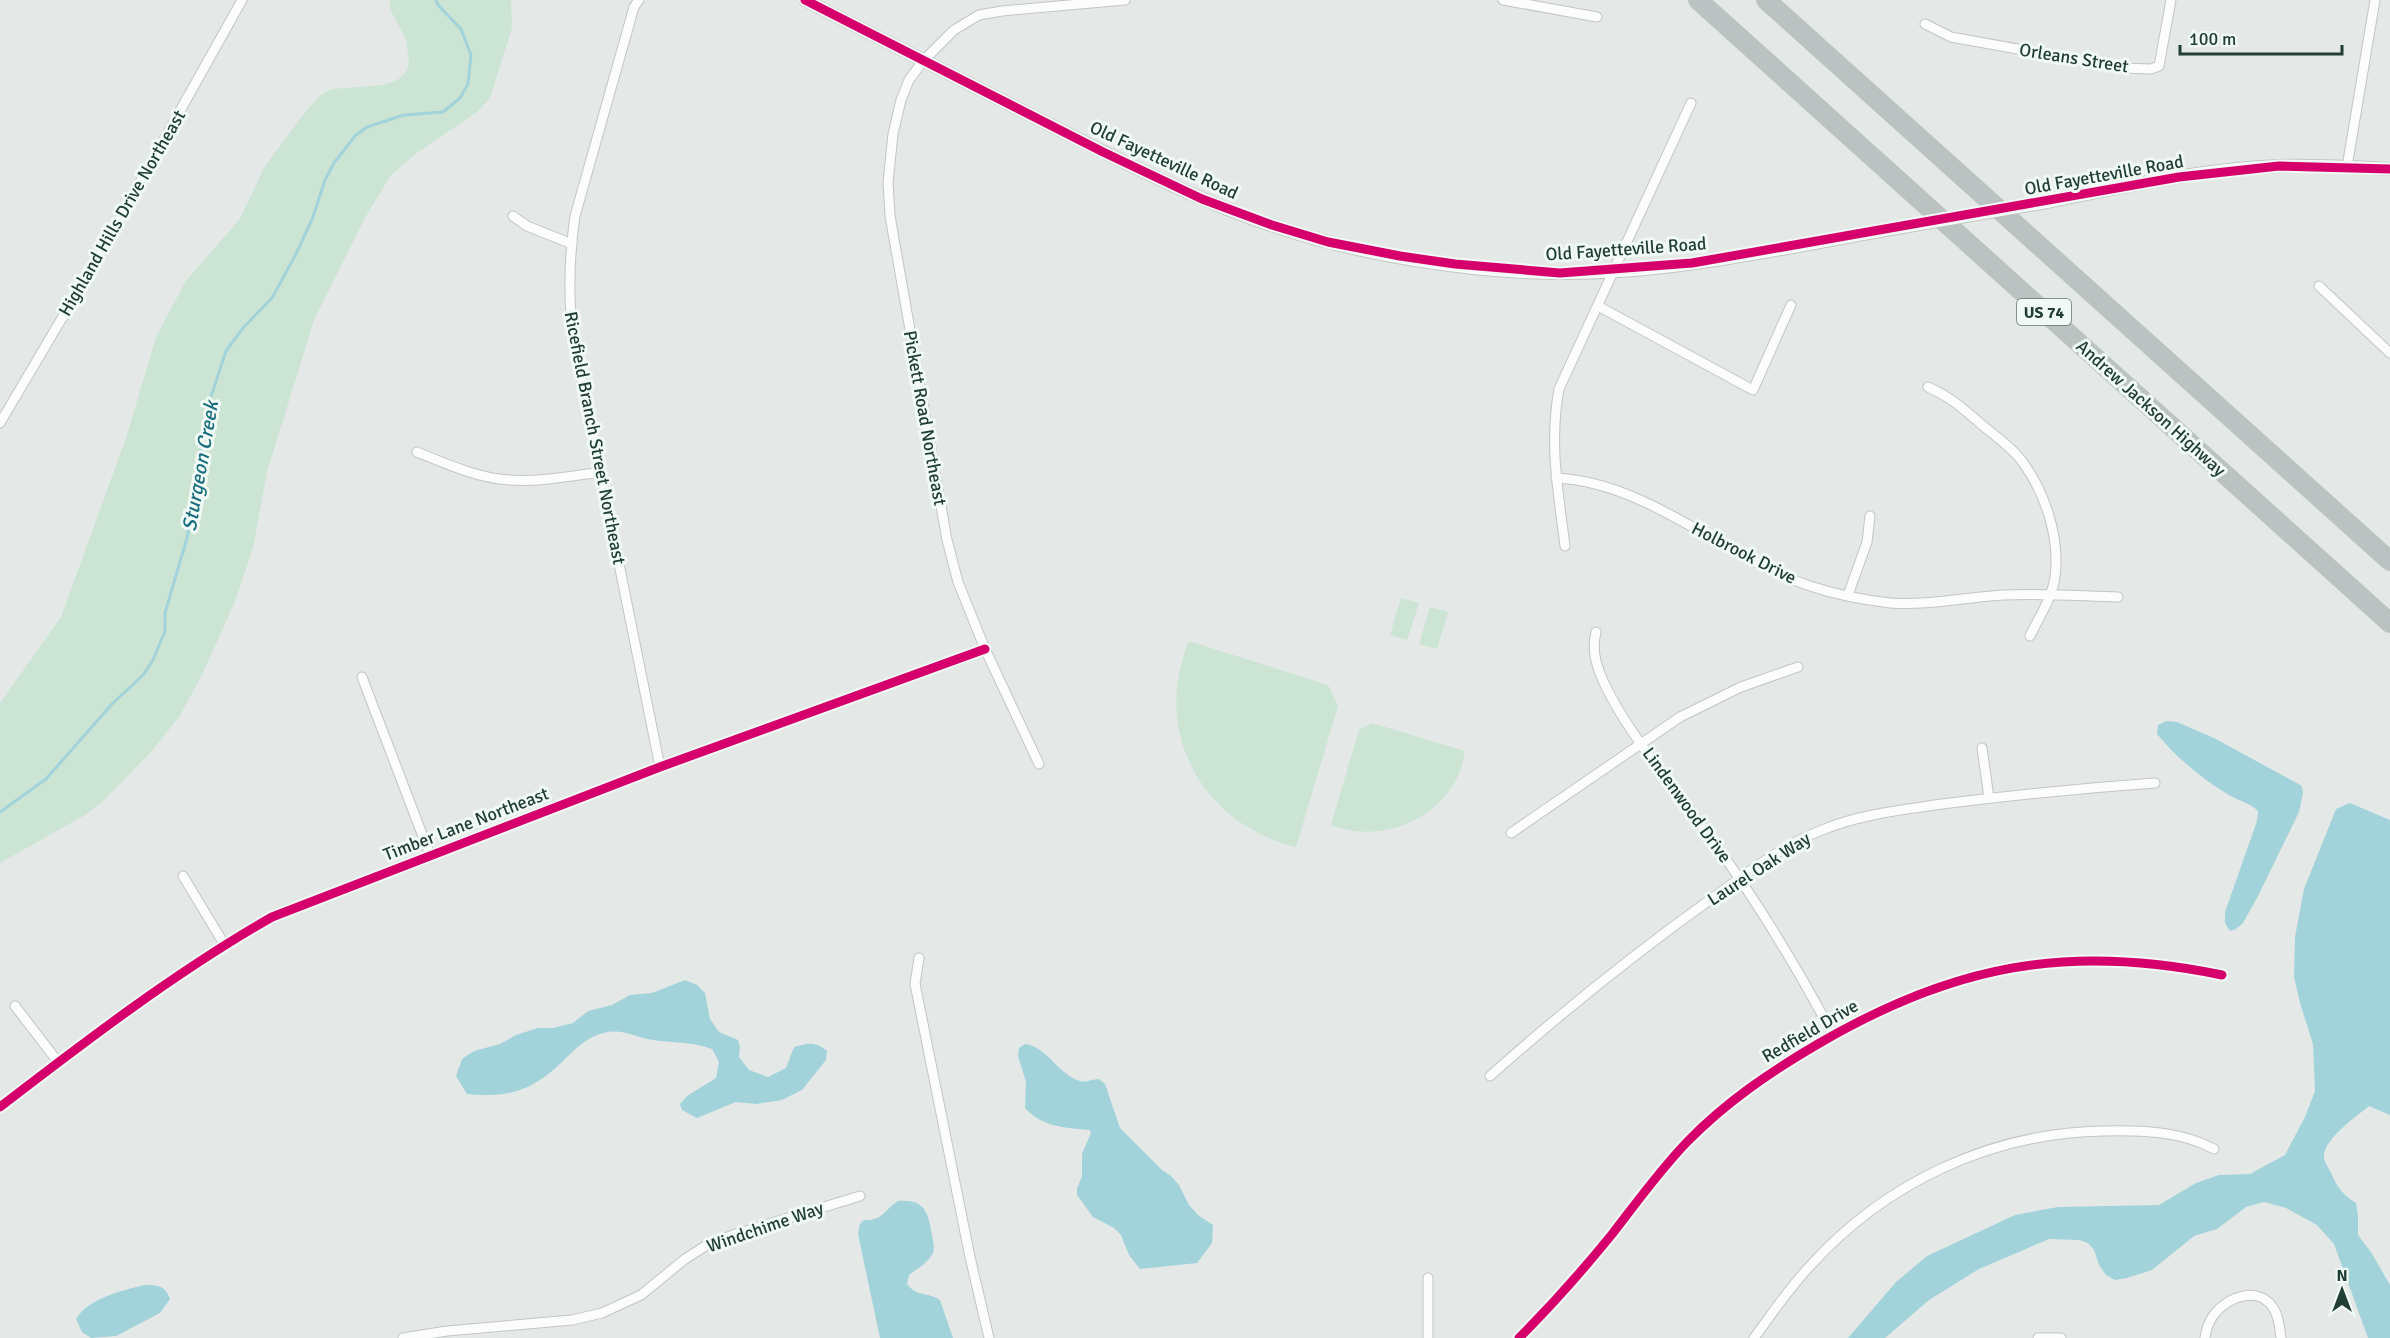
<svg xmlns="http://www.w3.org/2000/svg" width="2390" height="1338" font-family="Signika,sans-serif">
  <rect width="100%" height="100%" fill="#e4e9e7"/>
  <!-- green -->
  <g fill="#cce4d3">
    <polygon points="390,0 511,0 512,28 490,98 477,112 414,155 391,175 365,218 314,320 267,472 253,548 236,599 202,675 179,717 152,751 102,802 85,815 0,863 0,703 61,617 127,435 156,337 185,282 239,220 265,166 306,111 322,94 332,89 384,85 399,79 406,72 409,63 406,40 390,9"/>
    <polygon points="1401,598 1419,603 1407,640 1390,635"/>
    <polygon points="1430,607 1448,612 1437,649 1419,644"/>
    <path d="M 1189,641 L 1328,685 L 1338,706 L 1296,847 C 1202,824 1151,732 1189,641 Z"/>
    <path d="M 1372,723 L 1465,751 C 1457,813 1386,847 1331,825 L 1359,730 Z"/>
  </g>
  <!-- water -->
  <g fill="#a2d3da">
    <path d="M 2166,721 L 2177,722 L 2214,738 L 2302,786 L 2303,793 L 2299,812 L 2258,896 L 2243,923 L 2236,929 L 2230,931 L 2225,923 L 2225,912 L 2257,821 L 2258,811 C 2250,803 2239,801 2229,795 C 2202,779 2177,758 2157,734 L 2158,725 Z"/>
    <path d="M 2350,803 L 2390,820 L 2390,1115 L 2369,1106 C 2357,1116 2322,1140 2324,1158 C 2325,1163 2330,1170 2332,1175 C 2337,1187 2344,1196 2356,1203 L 2358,1216 L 2358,1235 L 2371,1252 L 2390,1285 L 2390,1338 L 2368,1338 L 2334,1244 L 2317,1225 L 2286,1208 L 2264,1202 L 2246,1207 L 2217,1229 L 2194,1236 L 2152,1270 L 2127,1278 L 2115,1280 L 2106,1275 L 2099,1265 L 2094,1250 L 2088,1243 L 2079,1240 L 2049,1239 L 1979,1269 L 1929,1300 L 1885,1338 L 1848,1338 L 1896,1282 L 1927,1256 L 2015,1215 L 2058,1207 L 2159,1205 L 2196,1183 L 2219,1175 L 2250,1174 L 2285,1155 L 2305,1117 L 2315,1091 L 2313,1044 L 2300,1003 L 2294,977 L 2295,937 L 2304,889 L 2336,809 Z"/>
    <path d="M 685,980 L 697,985 L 705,993 L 710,1019 L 719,1032 L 738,1040 L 740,1047 L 739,1057 L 749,1070 L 768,1077 L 786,1068 L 794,1047 C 808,1043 816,1041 827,1051 L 826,1060 L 802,1090 L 782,1100 L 756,1104 L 736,1102 L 697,1118 L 682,1110 L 680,1104 L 687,1096 L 716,1078 L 719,1062 L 712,1049 C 693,1042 674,1043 653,1040 C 636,1038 622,1028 604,1033 C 588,1036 574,1050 563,1061 C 533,1091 508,1098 467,1094 L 456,1076 L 462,1059 L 474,1051 L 500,1044 L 516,1035 L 538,1028 L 553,1028 L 573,1023 L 588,1011 L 612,1005 L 630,995 L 652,993 Z"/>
    <path d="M 1025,1044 C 1048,1047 1058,1075 1080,1081 C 1086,1083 1092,1079 1099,1079 L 1105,1084 L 1120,1128 L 1162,1170 L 1171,1176 L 1179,1185 L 1189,1205 L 1198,1215 L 1213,1225 L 1212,1243 L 1197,1263 L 1140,1269 L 1129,1255 L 1121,1235 L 1114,1228 L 1093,1217 L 1077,1195 L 1077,1189 L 1082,1176 L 1082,1154 L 1091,1133 L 1090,1130 C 1066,1128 1042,1127 1025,1108 L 1026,1082 L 1018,1056 L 1019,1048 Z"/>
    <path d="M 898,1201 C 925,1199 928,1212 932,1235 C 933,1241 935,1248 933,1253 C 928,1263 917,1269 909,1275 L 907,1284 C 916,1297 929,1292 940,1300 L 953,1338 L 880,1338 L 858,1234 L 860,1224 L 864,1220 C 883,1221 884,1210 898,1201 Z"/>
    <path d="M 144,1285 C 157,1285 165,1285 170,1299 L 160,1313 L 116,1336 L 91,1338 L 82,1332 L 76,1319 C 89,1298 121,1291 144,1285 Z"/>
  </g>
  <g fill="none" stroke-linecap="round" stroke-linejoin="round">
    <!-- stream -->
    <polyline stroke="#a2d3da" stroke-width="3" points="0,812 46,779 112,704 143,675 153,660 165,631 165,613 187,538 196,494 205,415 226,351 243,328 272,298 296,254 313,217 325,180 334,163 355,136 367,127 404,115 443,112 460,98 468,84 471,55 461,29 438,5 436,0"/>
    <defs>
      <g id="minor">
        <path d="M 639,0 L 634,7 L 575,216 C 569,259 567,302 575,346 L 660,767"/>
        <polyline points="1503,0 1597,17"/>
        <polyline points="1925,24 1951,37 2123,68 2151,69 2159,66 2171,0"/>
        <polyline points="2347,167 2375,0"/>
        <polyline points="513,216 527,226 572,244"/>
        <polyline points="2319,286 2390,353"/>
        <polyline points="1598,306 1753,390 1791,305"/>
        <path d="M 1928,387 C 1951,397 1962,408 1981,424 C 1995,436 2014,449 2024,464 C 2046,495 2060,539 2055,577 C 2052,598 2039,617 2030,636"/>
        <polyline points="0,423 101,252 242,0"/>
        <path d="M 417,452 C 446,464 478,478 509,480 C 540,482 571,476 601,472"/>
        <path d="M 1556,478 C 1648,482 1725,558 1810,586 C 1834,594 1864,600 1890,603 C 1927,606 1967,597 2004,595 C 2042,593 2080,596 2118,597"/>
        <path d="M 1565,546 C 1558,490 1549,444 1559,389 L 1691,103"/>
        <polyline points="1848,595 1867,542 1870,516"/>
        <path d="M 1596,632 C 1591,651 1597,668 1605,685 C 1630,737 1677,790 1711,838 C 1756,900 1797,967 1833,1035"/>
        <polyline points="362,677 430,855"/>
        <polyline points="1982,748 1989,798"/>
        <polyline points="1039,764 985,649 958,582 947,540 890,216 888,183 893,134 901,100 909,80 923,61 954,30 979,15 1002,11 1125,0"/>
        <polyline points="1511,833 1680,717 1741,687 1798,667"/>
        <polyline points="183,876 224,944"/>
        <polyline points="919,958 915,984 970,1257 989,1338"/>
        <polyline points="15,1006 58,1062"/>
        <path d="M 1490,1076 C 1561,1013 1634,954 1711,899 C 1746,874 1781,846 1822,830 C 1861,814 1902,810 1942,804 C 2013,795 2084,788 2155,783"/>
        <path d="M 0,1107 C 87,1040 176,972 272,917 L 660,767 L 985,649"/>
        <polyline points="1428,1278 1428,1338"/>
        <polyline points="403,1338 447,1331 572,1320 602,1313 641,1295 685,1259 707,1245 736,1234 860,1196"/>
        <path d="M 1519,1338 C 1552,1305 1583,1270 1613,1233 C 1637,1202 1660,1170 1687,1142 C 1726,1102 1770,1072 1818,1044 C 1953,965 2068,943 2222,975"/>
        <path d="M 1754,1338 C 1772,1314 1789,1288 1810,1266 C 1885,1183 1990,1133 2103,1131 C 2140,1130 2181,1131 2214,1149"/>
        <polyline points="2038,1338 2061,1338"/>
        <path d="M 2205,1338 C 2206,1330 2208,1323 2213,1316 C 2227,1296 2261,1284 2275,1311 C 2279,1319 2280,1329 2281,1338"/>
      </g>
      <g id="tertiary">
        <path d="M 805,0 C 888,43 972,85 1056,128 C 1126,163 1196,200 1271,225 C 1355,254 1471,273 1560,273 C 1671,274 1782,248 1891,229"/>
        <path d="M 2047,202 C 2123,187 2201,169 2279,166 C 2316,165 2353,167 2390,169"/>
      </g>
      <g id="motorway">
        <polyline points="1698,0 2390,623"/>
        <polyline points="1766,0 2390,561"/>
      </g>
    </defs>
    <!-- minor casing -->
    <use href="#minor" stroke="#c1c6c4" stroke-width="11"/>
    <!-- tertiary casing -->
    <use href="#tertiary" stroke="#c1c6c4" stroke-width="14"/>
    <!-- motorway casing -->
    <use href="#motorway" stroke="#bcc5c3" stroke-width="20"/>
    <!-- minor -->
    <use href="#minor" stroke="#fbfcfb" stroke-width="9"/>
    <!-- tertiary -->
    <use href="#tertiary" stroke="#fbfcfb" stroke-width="12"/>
    <!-- motorway -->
    <use href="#motorway" stroke="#bac3c1" stroke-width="18"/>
    <defs>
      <polyline id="tertiary-bridge" points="1891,229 2047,202"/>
    </defs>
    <!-- tertiary-bridge casing -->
    <use href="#tertiary-bridge" stroke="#c1c6c4" stroke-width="14" stroke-linecap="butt"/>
    <!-- tertiary-bridge -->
    <use href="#tertiary-bridge" stroke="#fbfcfb" stroke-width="12"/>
    <defs>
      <g id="cycleway">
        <polyline points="805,0 1103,152 1202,199 1272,225 1328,242 1400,256 1455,264 1560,273 1692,263 2179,177 2279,166 2390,169"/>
        <path d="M 0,1107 C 87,1040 176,972 272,917 L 660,767 L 985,649"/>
        <path d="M 1519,1338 C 1552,1305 1583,1270 1613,1233 C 1637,1202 1660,1170 1687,1142 C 1726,1102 1770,1072 1818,1044 C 1953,965 2068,943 2222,975"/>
      </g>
    </defs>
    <!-- cycleway casing -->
    <use href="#cycleway" stroke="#f1f9f5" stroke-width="13"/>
    <!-- cycleway -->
    <use href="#cycleway" stroke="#d6006c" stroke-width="9"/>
  </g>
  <g text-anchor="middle" stroke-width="6" stroke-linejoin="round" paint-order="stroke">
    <!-- shield labels -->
    <rect fill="#f1f9f5" stroke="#5f766f" stroke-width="1.5" x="2017" y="299" width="54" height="26" rx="4.5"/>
    <g font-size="16" font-weight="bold" fill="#203e36">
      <text x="2044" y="318">US 74</text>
    </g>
    <!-- street labels -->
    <g font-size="18" fill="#203e36" stroke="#f1f9f5">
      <text transform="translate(2074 58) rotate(9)" y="6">Orleans Street</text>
      <text transform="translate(1164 160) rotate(25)" y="6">Old Fayetteville Road</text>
      <text transform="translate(2104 175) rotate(-10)" y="6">Old Fayetteville Road</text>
      <text transform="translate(122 213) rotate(-60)" y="6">Highland Hills Drive Northeast</text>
      <text transform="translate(1626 249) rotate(-4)" y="6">Old Fayetteville Road</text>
      <text transform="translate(2151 408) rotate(42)" y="6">Andrew Jackson Highway</text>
      <text transform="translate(925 418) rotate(80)" y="6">Pickett Road Northeast</text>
      <text transform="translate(595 438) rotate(79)" y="6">Ricefield Branch Street Northeast</text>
      <text transform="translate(1744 553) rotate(27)" y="6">Holbrook Drive</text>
      <text transform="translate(1687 805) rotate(54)" y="6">Lindenwood Drive</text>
      <text transform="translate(466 824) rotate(-21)" y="6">Timber Lane Northeast</text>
      <text transform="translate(1759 869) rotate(-33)" y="6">Laurel Oak Way</text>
      <text transform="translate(1810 1031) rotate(-30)" y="6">Redfield Drive</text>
      <text transform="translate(765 1227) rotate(-19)" y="6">Windchime Way</text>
    </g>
    <!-- water labels -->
    <g font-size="20" font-style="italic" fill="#176d7d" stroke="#f1f9f5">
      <text transform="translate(200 466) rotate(-80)" y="7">Sturgeon Creek</text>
    </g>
  </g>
  <!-- north arrow -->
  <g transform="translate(2342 1290)" stroke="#f1f9f5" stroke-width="4.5" paint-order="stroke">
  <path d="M0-4.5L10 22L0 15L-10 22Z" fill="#203e36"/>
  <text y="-9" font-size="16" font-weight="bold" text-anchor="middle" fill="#203e36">N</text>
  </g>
  <!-- scale -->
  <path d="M2180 45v9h162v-9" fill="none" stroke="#203e36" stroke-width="3"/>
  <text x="2189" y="45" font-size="18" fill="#203e36" stroke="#f1f9f5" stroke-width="4.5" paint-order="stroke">100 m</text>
</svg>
